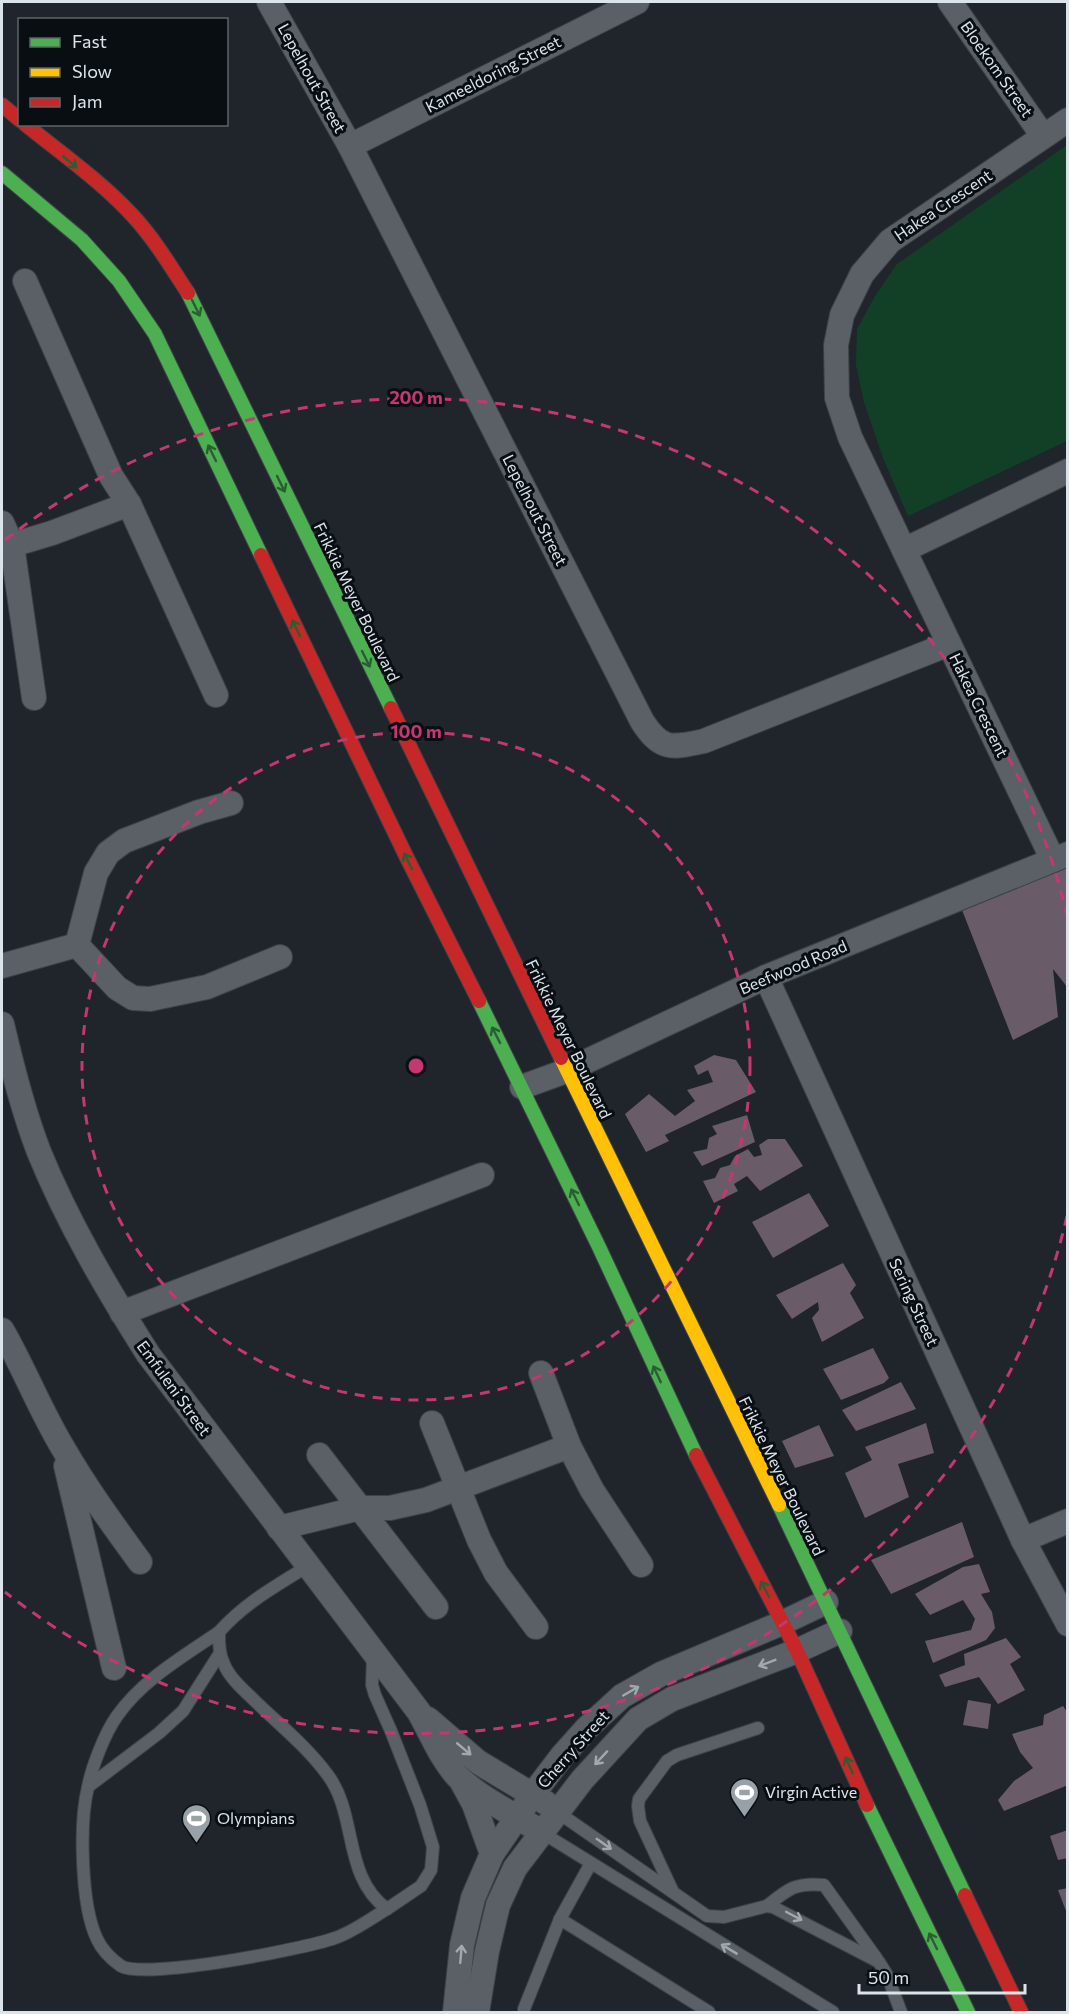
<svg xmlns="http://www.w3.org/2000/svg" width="1069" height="2014" font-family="Commissioner,sans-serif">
  <rect width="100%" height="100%" fill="#1f252b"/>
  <!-- green -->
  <polygon fill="#124027" points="1067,145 1067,441 908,516 883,458 864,402 856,365 857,329 875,296 897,264"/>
  <!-- building -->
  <g fill="#695c68">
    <polygon points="1068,866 1068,988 1053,969 1058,1017 1013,1040 962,910"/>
    <polygon points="714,1055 736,1060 756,1092 665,1135 669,1141 646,1152 625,1114 649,1094 675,1116 695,1101 687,1090 713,1082 708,1070 698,1075 694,1066"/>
    <polygon points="747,1115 755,1142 702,1166 693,1152 707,1149 709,1138 717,1134 712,1126"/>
    <polygon points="768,1139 785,1139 803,1166 760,1191 747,1176 734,1184 738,1191 714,1203 703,1181 715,1178 720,1168 730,1165 735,1156 748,1149 754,1157 762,1155 759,1145"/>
    <polygon points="809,1193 829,1226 773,1258 752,1222"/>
    <polygon points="843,1263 856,1285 850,1293 864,1318 822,1342 812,1318 819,1310 818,1302 792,1319 776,1295"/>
    <polygon points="873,1348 889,1378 884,1383 841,1400 823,1369"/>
    <polygon points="901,1382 916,1409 856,1431 842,1410"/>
    <polygon points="926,1423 934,1453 898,1464 909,1497 865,1518 845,1473 872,1460 865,1447"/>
    <polygon points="819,1425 834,1456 795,1468 782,1441"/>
    <polygon points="962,1522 974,1557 891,1594 871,1560"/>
    <polygon points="979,1564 990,1592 981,1594 992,1612 995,1628 986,1640 933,1663 925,1641 971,1630 975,1619 963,1600 930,1615 915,1594 963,1567"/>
    <polygon points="1006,1638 1021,1657 1010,1664 1025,1690 998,1704 979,1677 945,1687 939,1675 965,1665 964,1654"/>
    <polygon points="968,1700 991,1704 988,1729 963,1725"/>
    <polygon points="1063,1706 1068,1713 1068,1785 1004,1811 998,1800 1014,1781 1033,1768 1020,1752 1012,1734 1043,1725 1044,1715"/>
    <polygon points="1068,1830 1068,1858 1058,1860 1050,1836"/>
    <polygon points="1068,1888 1068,1911 1066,1911 1058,1890"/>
  </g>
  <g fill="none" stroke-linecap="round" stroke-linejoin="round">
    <defs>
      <g id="lane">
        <path d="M 219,1632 C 184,1656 142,1680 117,1716 C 105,1733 92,1766 88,1787 C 79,1823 81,1906 97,1939 C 102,1950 111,1959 121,1966 C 145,1980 304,1949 335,1938 C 353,1932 370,1919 387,1909 C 342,1876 358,1814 327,1774 C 307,1747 280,1725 256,1702 C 245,1691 230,1679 224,1664 C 219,1654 219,1643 219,1632 C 245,1603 274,1587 308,1566"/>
        <polyline points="373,1655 372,1685 375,1695 391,1731 420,1805 433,1847 431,1870 421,1886 387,1909"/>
        <polyline points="89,1786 159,1733 183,1711 220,1653"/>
        <polyline points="556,1811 707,1916 724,1917 767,1906 773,1907 879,1962 887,1975 901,2012"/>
        <polyline points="541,1832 833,2012"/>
        <polyline points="673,1892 640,1821 638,1806 639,1799 667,1761 677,1755 758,1728"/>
        <path d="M 767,1906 C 788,1889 796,1882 824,1885 L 877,1959"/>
        <polyline points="560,1919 709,2012"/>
        <polyline points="524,2009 560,1919 591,1863"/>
      </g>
      <g id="street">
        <path d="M 269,2 L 350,146 L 642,721 C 661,751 672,748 704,741 L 949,644"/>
        <polyline points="950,2 1043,136"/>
        <polyline points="1068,120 890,241 862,274 842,315 836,345 837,398 850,437 904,550 1068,471"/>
        <polyline points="350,146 637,2"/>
        <polyline points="25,281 111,476 129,504 216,695"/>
        <polyline points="2,523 12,545 34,698"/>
        <polyline points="2,548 52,533 129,504"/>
        <polyline points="904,550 1053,860"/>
        <polyline points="77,945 96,873 108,853 124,841 199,812 231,803"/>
        <polyline points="2,966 77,945 117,988 133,998 150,999 207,987 280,957"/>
        <polyline points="766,977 1023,1540 1068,1624"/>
        <path d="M 2,1024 C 12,1067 23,1111 39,1152 C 68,1223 107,1289 148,1354 L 419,1712 C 431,1733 441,1759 458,1777 C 481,1799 514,1814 541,1832"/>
        <polyline points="522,1087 566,1071 766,977 1068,854"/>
        <polyline points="122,1313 482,1175"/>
        <path d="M 2,1330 C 24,1368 40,1410 63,1448 C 86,1488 113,1525 140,1562"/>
        <polyline points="541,1373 569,1446 592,1490 641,1565"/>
        <polyline points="432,1423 479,1540 496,1573 536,1627"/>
        <polyline points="319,1455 436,1607"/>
        <polyline points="66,1466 114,1668"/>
        <polyline points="279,1528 360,1508 390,1508 426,1500 569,1446"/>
        <polyline points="1023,1540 1068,1521"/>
        <polyline points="428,1719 478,1762 546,1803"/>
        <polyline points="462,1782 474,1804 492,1854"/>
        <polyline points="455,2012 462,1945 473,1898 492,1854 533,1794 562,1756 587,1728 622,1696 661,1674 782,1623 826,1602"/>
        <polyline points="477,2012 487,1951 498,1905 515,1868 582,1780 638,1719 672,1699 797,1651 840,1631"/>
      </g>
      <g id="fast">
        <polyline points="2,173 82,240 119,281 155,334 261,555"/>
        <polyline points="188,293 391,708"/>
        <polyline points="479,1001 599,1247 696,1455"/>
        <polyline points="779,1505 965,1895"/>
        <polyline points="867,1805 968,2012"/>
      </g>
      <polyline id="slow" points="561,1058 779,1505"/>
      <g id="jam">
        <polyline points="2,105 20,120"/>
        <path d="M 25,124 C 62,154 102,182 134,217 C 155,240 171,267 188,293"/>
        <polyline points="261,555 406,856 479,1001"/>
        <polyline points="391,708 561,1058"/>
        <polyline points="696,1455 797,1651 867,1805"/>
        <polyline points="965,1895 1021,2012"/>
      </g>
    </defs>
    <!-- lane casing -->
    <use href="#lane" stroke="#3c4246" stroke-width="14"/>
    <!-- street casing -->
    <use href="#street" stroke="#3c4246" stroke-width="26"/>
    <!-- fast casing -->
    <use href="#fast" stroke="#3c4246" stroke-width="16"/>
    <!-- slow casing -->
    <use href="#slow" stroke="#3c4246" stroke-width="16"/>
    <!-- jam casing -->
    <use href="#jam" stroke="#3c4246" stroke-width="16"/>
    <!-- lane -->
    <use href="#lane" stroke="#5a6066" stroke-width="12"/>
    <!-- street -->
    <use href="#street" stroke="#5a6066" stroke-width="24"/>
    <!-- fast -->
    <use href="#fast" stroke="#4caf50" stroke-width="14"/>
    <!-- slow -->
    <use href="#slow" stroke="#ffc107" stroke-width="14"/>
    <!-- jam -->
    <use href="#jam" stroke="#c62828" stroke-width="14"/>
  </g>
  <!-- one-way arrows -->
  <defs><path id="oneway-shaft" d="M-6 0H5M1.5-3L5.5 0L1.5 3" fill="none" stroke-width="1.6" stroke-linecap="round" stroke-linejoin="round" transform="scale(1.5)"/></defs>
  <g stroke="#2a5e32">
    <use href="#oneway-shaft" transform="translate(70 162) rotate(40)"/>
    <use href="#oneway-shaft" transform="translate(196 308) rotate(64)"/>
    <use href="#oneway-shaft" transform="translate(212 453) rotate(-116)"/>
    <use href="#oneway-shaft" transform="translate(281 484) rotate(64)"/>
    <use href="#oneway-shaft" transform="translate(296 628) rotate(-116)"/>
    <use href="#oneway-shaft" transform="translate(366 659) rotate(64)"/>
    <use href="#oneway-shaft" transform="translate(408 861) rotate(-116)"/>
    <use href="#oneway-shaft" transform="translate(496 1035) rotate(-117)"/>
    <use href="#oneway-shaft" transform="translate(575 1197) rotate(-116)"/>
    <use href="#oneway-shaft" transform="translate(657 1374) rotate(-115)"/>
    <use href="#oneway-shaft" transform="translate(765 1589) rotate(-117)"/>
    <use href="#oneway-shaft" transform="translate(849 1765) rotate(-114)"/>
    <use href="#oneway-shaft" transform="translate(933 1941) rotate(-116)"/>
  </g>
  <g stroke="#a1a9af">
    <use href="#oneway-shaft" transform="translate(767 1663) rotate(159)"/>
    <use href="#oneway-shaft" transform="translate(631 1691) rotate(-30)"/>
    <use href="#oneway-shaft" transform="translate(464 1749) rotate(40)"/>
    <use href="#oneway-shaft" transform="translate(601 1758) rotate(133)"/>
    <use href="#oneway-shaft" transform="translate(604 1844) rotate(35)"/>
    <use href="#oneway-shaft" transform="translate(794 1916) rotate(28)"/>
    <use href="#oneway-shaft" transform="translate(729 1949) rotate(-149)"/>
    <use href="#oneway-shaft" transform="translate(461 1954) rotate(-85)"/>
  </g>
  <!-- distance rings -->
  <g fill="none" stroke="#c63771" stroke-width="3" stroke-dasharray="10 8">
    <circle cx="416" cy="1066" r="334"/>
    <path d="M1067 1216A668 668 0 0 1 5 1592M5 540A668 668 0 0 1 1067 916"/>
  </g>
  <!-- icons -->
  <defs>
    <symbol id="stadium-pin" viewBox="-11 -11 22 30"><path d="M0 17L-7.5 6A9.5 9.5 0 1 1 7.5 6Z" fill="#99a1a8" stroke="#090e13"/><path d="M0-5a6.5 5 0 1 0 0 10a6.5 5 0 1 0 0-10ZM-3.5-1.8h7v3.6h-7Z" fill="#fff"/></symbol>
  </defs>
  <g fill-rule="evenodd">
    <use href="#stadium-pin" x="728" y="1776" width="33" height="45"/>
    <use href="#stadium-pin" x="180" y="1802" width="33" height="45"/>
  </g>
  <g text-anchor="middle" stroke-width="6" stroke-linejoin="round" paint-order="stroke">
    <!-- street labels -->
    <g font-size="16" fill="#dbe4eb" stroke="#090e13">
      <text transform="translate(997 69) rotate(55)" y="6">Bloekom Street</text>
      <text transform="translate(493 74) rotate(-27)" y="6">Kameeldoring Street</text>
      <text transform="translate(312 78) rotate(61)" y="6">Lepelhout Street</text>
      <text transform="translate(943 205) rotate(-34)" y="6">Hakea Crescent</text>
      <text transform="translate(535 510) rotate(63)" y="6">Lepelhout Street</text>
      <text transform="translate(357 602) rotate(64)" y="6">Frikkie Meyer Boulevard</text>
      <text transform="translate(979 705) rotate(64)" y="6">Hakea Crescent</text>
      <text transform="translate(793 967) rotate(-23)" y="6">Beefwood Road</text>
      <text transform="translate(569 1039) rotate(64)" y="6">Frikkie Meyer Boulevard</text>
      <text transform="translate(914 1302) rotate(65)" y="6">Sering Street</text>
      <text transform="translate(174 1388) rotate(54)" y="6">Emfuleni Street</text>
      <text transform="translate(782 1476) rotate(64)" y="6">Frikkie Meyer Boulevard</text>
      <text transform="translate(573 1749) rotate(-48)" y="6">Cherry Street</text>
    </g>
    <!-- poi labels -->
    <g font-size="16" fill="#dbe4eb" stroke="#090e13" text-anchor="start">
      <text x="765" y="1798">Virgin Active</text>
      <text x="217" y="1824">Olympians</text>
    </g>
  </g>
  <circle cx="416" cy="1066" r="9" fill="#c63771" stroke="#090e13" stroke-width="3"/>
  <g font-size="18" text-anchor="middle" font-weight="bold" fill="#c63771" stroke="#090e13" stroke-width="6" stroke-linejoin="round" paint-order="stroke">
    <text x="416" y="404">200 m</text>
    <text x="416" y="738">100 m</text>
  </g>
  <!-- border -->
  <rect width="1069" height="2014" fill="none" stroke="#dbe4eb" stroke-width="6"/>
  <!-- legend -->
  <rect x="18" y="18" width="210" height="108" fill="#090e13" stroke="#5d6469" stroke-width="1.5"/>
  <rect x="30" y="38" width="30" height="9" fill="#4caf50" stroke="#5d6469" stroke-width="1.5"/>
  <text x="72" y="48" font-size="18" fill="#dbe4eb">Fast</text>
  <rect x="30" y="68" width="30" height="9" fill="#ffc107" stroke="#5d6469" stroke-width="1.5"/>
  <text x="72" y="78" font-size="18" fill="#dbe4eb">Slow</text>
  <rect x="30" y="98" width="30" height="9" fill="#c62828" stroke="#5d6469" stroke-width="1.5"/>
  <text x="72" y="108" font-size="18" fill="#dbe4eb">Jam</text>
  <!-- scale -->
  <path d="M859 1984v9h166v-9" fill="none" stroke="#dbe4eb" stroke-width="3"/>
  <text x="868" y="1984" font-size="18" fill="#dbe4eb" stroke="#090e13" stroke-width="4.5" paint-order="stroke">50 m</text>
</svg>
